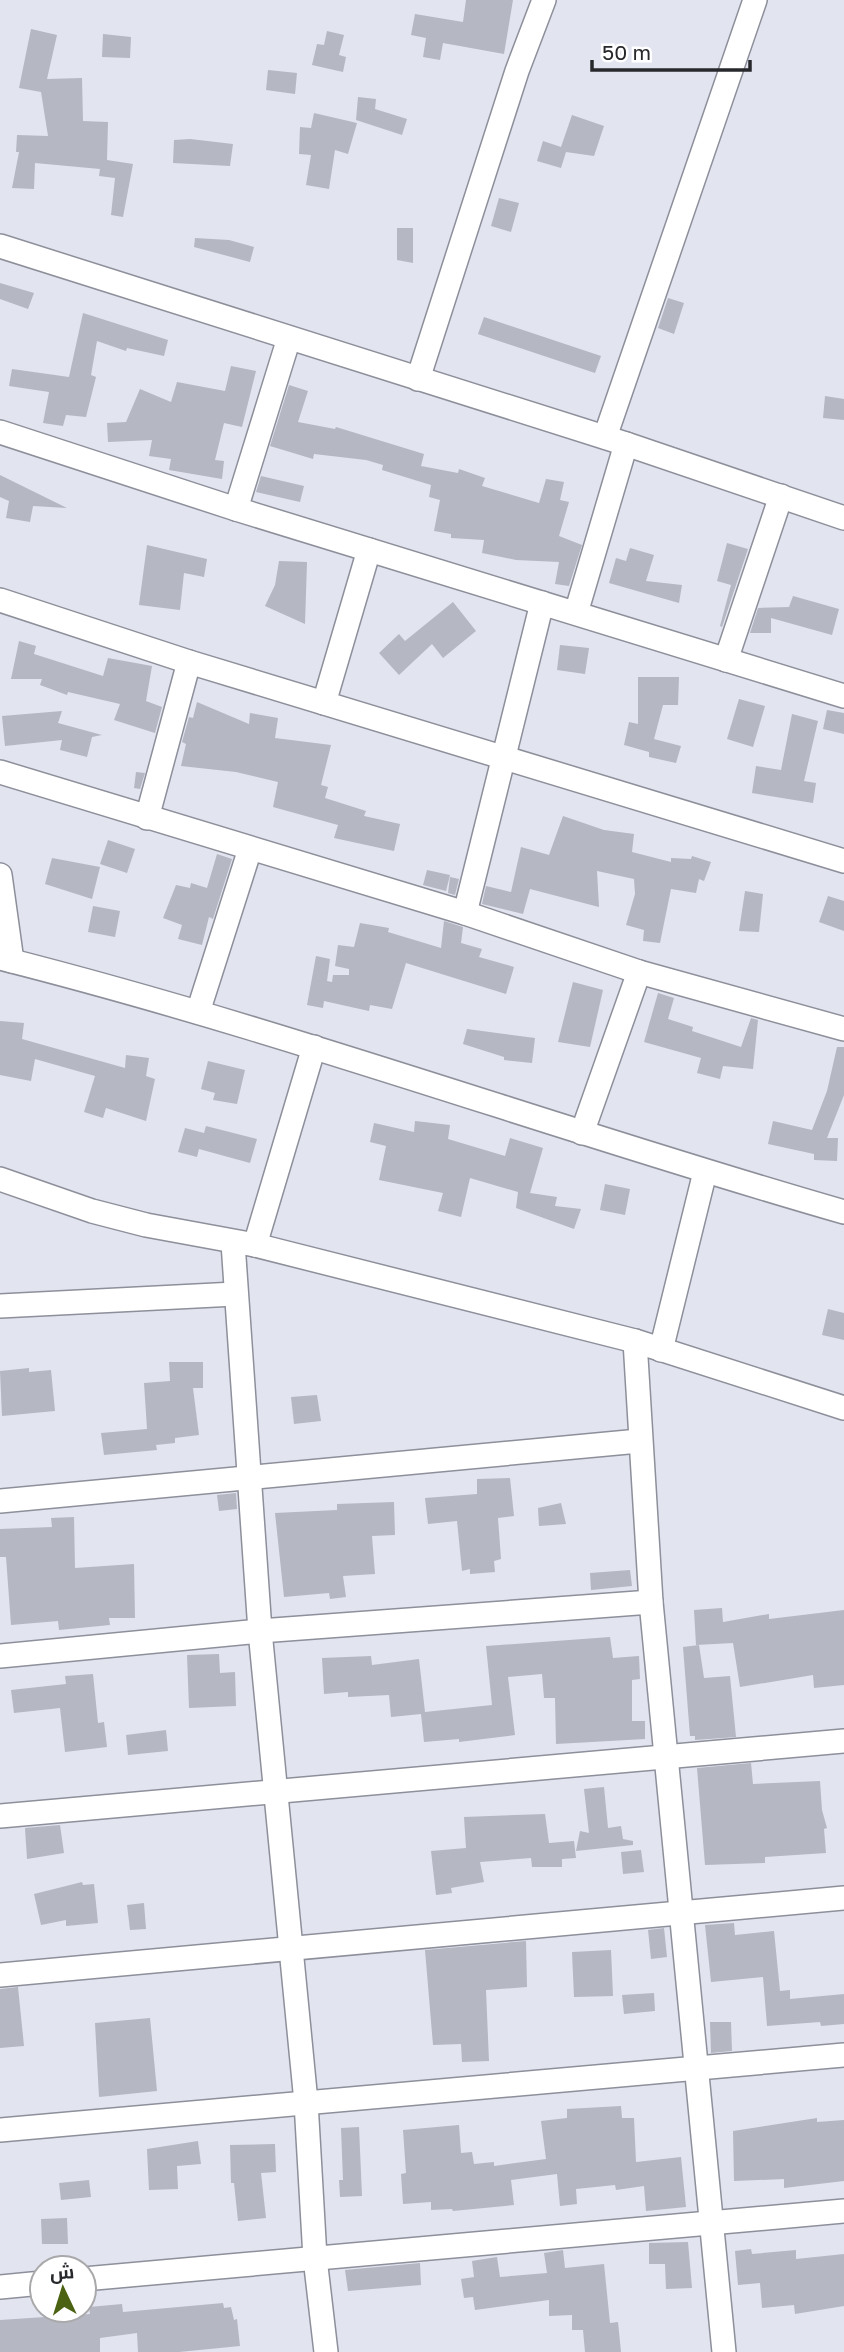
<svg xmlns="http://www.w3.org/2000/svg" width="844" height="2352" font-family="'Golos Text',Cairo,sans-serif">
  <rect width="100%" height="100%" fill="#e2e4ef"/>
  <!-- building -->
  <g fill="#b5b7c2">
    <polygon points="466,0 513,0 504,54 443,43 440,60 423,57 426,38 411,35 415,14 463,22"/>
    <polygon points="31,29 57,35 47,79 82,78 83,121 108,122 107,160 133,164 123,217 111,215 115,178 99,176 100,169 35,163 34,189 12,188 19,152 16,152 17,135 48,136 41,92 19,88"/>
    <polygon points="327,31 344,35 339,55 346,57 343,72 312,65 317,44 324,45"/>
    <polygon points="103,34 131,37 130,58 102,57"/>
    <polygon points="268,70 297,73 295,94 266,90"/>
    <polygon points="358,97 376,99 375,109 407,119 402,135 356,120"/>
    <polygon points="314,113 357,123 348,154 335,150 329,189 306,185 311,155 299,154 300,127 311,128"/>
    <polygon points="572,115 604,126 594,156 566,152 561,168 537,161 543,141 561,147"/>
    <polygon points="190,139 233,144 230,166 173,163 174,140"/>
    <polygon points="499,198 519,203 511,232 491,226"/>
    <polygon points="397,228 413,228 413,263 397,260"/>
    <polygon points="195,238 229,240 254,247 250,262 194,247"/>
    <polygon points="0,283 34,293 28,309 0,299"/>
    <polygon points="668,298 684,303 674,334 658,328"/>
    <polygon points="83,313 168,340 164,356 127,348 126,351 97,341 91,375 96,377 86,417 66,415 63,426 43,423 49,392 9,386 12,369 69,377"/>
    <polygon points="484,317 601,356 595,373 478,334"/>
    <polygon points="231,366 256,371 242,427 224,423 215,460 224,461 222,479 169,470 171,459 149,456 152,440 108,442 107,423 126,422 140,389 171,402 177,382 225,391"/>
    <polygon points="289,385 308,391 298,422 335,429 336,427 424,454 421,466 458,473 459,469 485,478 482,486 539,503 546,479 564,482 560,500 569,502 559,536 582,545 569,586 555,584 559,562 516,560 482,553 484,540 451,538 451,534 434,531 440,500 429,497 431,485 382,470 383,465 366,460 314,454 313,459 270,446"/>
    <polygon points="825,396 844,399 844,420 823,418"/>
    <polygon points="0,475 67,508 33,506 30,522 6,518 9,501 0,497"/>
    <polygon points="261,476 304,486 300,502 256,492"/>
    <polygon points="727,543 748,549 722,627 720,626 731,585 717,581"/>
    <polygon points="147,545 207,559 204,577 184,573 180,610 139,605"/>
    <polygon points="630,548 654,555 646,581 682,585 679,603 609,583 616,558 626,561"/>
    <polygon points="279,561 307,562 305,624 265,606 275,585"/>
    <polygon points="793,596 839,609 832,635 771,618 771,633 750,633 758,608 789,607"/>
    <polygon points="453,602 476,631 443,658 432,644 399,675 379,653 399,634 405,641"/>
    <polygon points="19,641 36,646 34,654 103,676 108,658 152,666 146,701 162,707 155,733 114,720 120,704 68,692 67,695 40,685 42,679 11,679"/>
    <polygon points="560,645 589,648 585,674 557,670"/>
    <polygon points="638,677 679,677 678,705 663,705 654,739 681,746 676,763 649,757 649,752 624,745 629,722 638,724"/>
    <polygon points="739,699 765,706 753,747 727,739"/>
    <polygon points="197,702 249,724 250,713 278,718 275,738 331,745 321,785 328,787 325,798 366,811 364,816 400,824 394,851 334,838 338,825 273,807 278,782 236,772 181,766 186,744 182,742 189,717 193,718"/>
    <polygon points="827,710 844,713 844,734 823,729"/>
    <polygon points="62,711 58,723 102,735 92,737 87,757 60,750 62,740 5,746 2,716"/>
    <polygon points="792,714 818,721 804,781 816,783 813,803 752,793 756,766 781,770"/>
    <polygon points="136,772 145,773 140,789 134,788"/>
    <polygon points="563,816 604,830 634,834 632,852 671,862 671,858 691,859 692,856 711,862 704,881 699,879 696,893 671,889 660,943 643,941 644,930 626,925 635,894 634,879 597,871 599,907 530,889 523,914 482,904 486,886 511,892 521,847 549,855"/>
    <polygon points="108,840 135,849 127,873 100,864"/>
    <polygon points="217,854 232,859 213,919 209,917 202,945 178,939 182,925 163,918 176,885 190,888 191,883 207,888"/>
    <polygon points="52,858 100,867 92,899 45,884"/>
    <polygon points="427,870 450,875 446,891 423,885"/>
    <polygon points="450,877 459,879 455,895 448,893"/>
    <polygon points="745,891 763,894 759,932 739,931"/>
    <polygon points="828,896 844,901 844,931 819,922"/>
    <polygon points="93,906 120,911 115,937 88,932"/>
    <polygon points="444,921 463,927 461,943 482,949 479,957 514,967 506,994 406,963 392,1009 370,1005 369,1011 324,1001 323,1008 307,1005 316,956 330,959 327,981 332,982 333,975 349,975 349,969 335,966 338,945 354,947 360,923 389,928 388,932 441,948"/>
    <polygon points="573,982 603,990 590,1047 558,1042"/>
    <polygon points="658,993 674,998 668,1019 693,1027 692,1031 741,1047 751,1018 758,1020 753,1069 723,1066 720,1079 697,1073 701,1058 644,1042"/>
    <polygon points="0,1021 24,1023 22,1039 125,1068 126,1055 149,1058 146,1076 155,1079 146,1121 106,1108 103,1118 84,1112 95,1076 35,1059 31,1081 0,1075"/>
    <polygon points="467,1029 535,1038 532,1063 504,1060 504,1057 463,1044"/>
    <polygon points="837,1047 844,1047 844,1095 827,1138 838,1138 837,1161 814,1160 814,1154 768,1144 773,1121 812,1130 827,1091"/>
    <polygon points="208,1061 245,1070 237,1104 213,1100 215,1093 201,1089"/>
    <polygon points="415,1121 450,1125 448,1139 505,1156 510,1138 543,1148 530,1193 557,1197 555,1206 581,1209 574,1229 516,1208 518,1192 470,1178 461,1217 438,1211 443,1193 379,1180 386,1146 370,1142 374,1123 414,1132"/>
    <polygon points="206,1126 257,1139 250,1163 199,1149 197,1157 178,1152 185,1128 204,1133"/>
    <polygon points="605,1184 630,1189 625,1215 600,1210"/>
    <polygon points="828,1309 844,1313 844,1340 822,1335"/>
    <polygon points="169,1362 203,1362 203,1388 193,1388 199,1435 175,1438 175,1443 156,1445 157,1450 104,1455 101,1433 147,1429 144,1383 170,1381"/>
    <polygon points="29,1368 29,1372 51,1370 55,1411 2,1416 0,1371"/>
    <polygon points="317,1395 321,1421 294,1424 291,1397"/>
    <polygon points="510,1478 514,1516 498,1518 501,1559 494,1561 495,1572 470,1574 470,1569 462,1571 457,1521 428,1524 425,1498 477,1494 477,1479"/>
    <polygon points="236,1493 237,1509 219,1511 217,1495"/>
    <polygon points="394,1502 395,1535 372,1536 375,1574 343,1576 346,1597 330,1599 329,1593 284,1597 275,1513 337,1510 337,1504"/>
    <polygon points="561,1503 566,1524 539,1526 538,1508"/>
    <polygon points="74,1517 75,1568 134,1564 135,1618 109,1618 110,1625 59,1630 58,1621 11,1625 6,1557 0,1557 0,1529 52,1527 51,1518"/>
    <polygon points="630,1570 632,1586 591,1590 590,1573"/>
    <polygon points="722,1608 723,1622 769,1614 769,1619 844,1610 844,1685 814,1688 813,1675 740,1687 733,1643 696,1645 694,1610"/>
    <polygon points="610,1637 613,1658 639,1656 640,1679 632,1680 632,1721 645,1721 645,1739 556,1744 555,1698 544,1698 542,1674 508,1677 515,1735 459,1742 459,1739 424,1742 421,1714 391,1717 389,1695 348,1697 348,1692 324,1694 322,1658 371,1656 372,1665 419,1659 425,1712 492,1705 486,1646"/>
    <polygon points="699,1645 704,1678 730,1676 736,1737 695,1740 695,1736 690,1736 683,1647"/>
    <polygon points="219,1654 220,1673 235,1672 236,1706 189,1708 187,1655"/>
    <polygon points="93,1674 98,1723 104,1722 107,1747 65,1752 60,1708 14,1713 11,1690 66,1684 65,1676"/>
    <polygon points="166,1730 168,1751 128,1755 126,1735"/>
    <polygon points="751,1763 753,1784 820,1781 822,1810 827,1828 824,1829 826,1853 765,1857 765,1863 705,1865 697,1768"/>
    <polygon points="604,1787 608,1828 621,1826 623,1839 633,1841 633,1845 576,1851 580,1831 589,1833 584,1789"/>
    <polygon points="545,1814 549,1843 574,1841 576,1858 562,1859 562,1867 532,1867 531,1858 480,1862 484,1882 451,1888 452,1893 436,1895 431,1851 466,1848 464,1817"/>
    <polygon points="60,1825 64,1853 27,1859 25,1828"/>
    <polygon points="641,1850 644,1872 623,1874 621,1852"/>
    <polygon points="82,1882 83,1885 94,1884 98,1923 66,1926 66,1920 41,1925 34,1894"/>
    <polygon points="144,1903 146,1929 130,1930 127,1905"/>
    <polygon points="734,1923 735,1935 774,1931 780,1991 790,1990 790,1999 844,1994 844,2024 821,2026 820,2022 767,2026 763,1977 711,1982 705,1925"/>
    <polygon points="664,1928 667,1957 651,1959 648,1930"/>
    <polygon points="526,1941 527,1987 486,1990 489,2061 462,2062 461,2044 433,2045 425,1950"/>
    <polygon points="611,1950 613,1996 574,1997 572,1952"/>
    <polygon points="18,1987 24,2046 0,2048 0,1989"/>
    <polygon points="654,1993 655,2011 624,2014 622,1995"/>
    <polygon points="150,2018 157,2091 99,2097 95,2023"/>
    <polygon points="710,2022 731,2022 732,2051 711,2053"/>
    <polygon points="621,2106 622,2118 634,2118 636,2162 681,2157 686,2207 646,2211 644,2186 616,2190 615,2185 576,2189 577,2204 560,2206 557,2174 511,2180 514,2205 453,2211 452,2209 431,2210 431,2202 403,2204 401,2174 406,2173 403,2130 459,2125 461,2153 472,2152 474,2164 494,2162 494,2166 546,2159 541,2121 567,2118 567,2109"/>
    <polygon points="817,2118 817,2122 844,2120 844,2181 784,2188 784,2179 734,2181 733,2131"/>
    <polygon points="359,2127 362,2196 340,2197 339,2180 343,2180 341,2128"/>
    <polygon points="198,2141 201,2164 177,2166 178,2189 149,2190 147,2149"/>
    <polygon points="275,2144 276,2172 261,2173 266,2218 238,2221 234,2183 231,2183 230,2145"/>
    <polygon points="89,2180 91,2197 61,2200 59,2183"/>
    <polygon points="67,2218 68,2244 42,2244 41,2219"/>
    <polygon points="688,2242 692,2288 666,2289 665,2264 649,2264 649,2243"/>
    <polygon points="751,2249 752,2254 796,2250 796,2259 844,2254 844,2306 795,2314 794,2305 762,2308 760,2283 738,2285 735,2251"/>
    <polygon points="563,2250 565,2268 604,2264 610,2323 618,2322 621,2352 585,2352 583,2330 572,2330 572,2315 549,2316 549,2300 475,2310 473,2297 464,2298 461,2279 474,2277 472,2261 497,2257 500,2277 547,2273 544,2253"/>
    <polygon points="420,2263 421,2285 348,2291 345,2270"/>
    <polygon points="223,2303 224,2308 231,2307 234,2320 237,2319 240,2346 179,2352 138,2352 137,2333 100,2338 100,2352 0,2352 0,2320 90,2314 89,2307 122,2304 123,2312"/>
  </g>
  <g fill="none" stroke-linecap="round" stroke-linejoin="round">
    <defs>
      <g id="minor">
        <polyline points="0,246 626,444 844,518"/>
        <polyline points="418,379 517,71 544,0"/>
        <polyline points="0,432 236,509 844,696"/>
        <polyline points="605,437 755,0"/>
        <polyline points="236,509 289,338"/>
        <polyline points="0,600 189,662 844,861"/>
        <polyline points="576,613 626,444"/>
        <polyline points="726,660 781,496"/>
        <polyline points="324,703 369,550"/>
        <polyline points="0,772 465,913 639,972 844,1029"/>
        <polyline points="147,818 189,662"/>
        <polyline points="0,875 12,961"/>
        <polyline points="465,913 542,603"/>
        <path d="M 0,958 C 285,1030 561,1131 844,1212"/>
        <polyline points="198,1012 250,849"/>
        <polyline points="582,1133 639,972"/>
        <polyline points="0,1179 92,1211 146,1225 255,1245 635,1341 844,1408"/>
        <polyline points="233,1243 260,1631 306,2102 315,2258 326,2352"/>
        <polyline points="255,1245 314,1047"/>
        <polyline points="0,1306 235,1294"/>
        <polyline points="635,1341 651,1602 724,2352"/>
        <polyline points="661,1350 705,1172"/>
        <polyline points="0,1501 639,1441"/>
        <polyline points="0,1656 260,1631 651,1602"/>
        <polyline points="0,1816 844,1741"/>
        <polyline points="0,1975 844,1898"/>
        <polyline points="0,2130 844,2055"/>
        <polyline points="84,2279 844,2211"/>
        <polyline points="0,2287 42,2283"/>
      </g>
    </defs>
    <!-- minor casing -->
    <use href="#minor" stroke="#8d8f9a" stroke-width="26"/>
    <!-- minor -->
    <use href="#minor" stroke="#fff" stroke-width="23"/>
  </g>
  <!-- north arrow -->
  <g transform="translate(63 2289) rotate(356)"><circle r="33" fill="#ffffff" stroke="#a9a9ab" stroke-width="2"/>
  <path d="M0-5L12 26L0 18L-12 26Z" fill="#4a6211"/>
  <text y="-10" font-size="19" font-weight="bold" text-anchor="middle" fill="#27282c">ش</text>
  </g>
  <!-- scale -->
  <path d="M592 60v10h158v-10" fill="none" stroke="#27282c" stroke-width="3.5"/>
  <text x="602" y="60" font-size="21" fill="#27282c" stroke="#ffffff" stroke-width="5" paint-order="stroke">50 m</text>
</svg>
